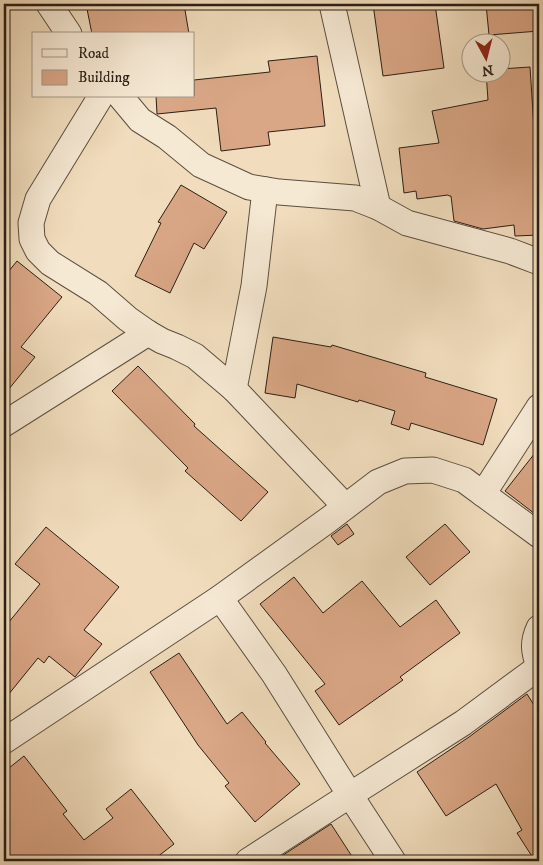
<svg xmlns="http://www.w3.org/2000/svg" width="543" height="865" font-family="'IM FELL DW Pica',serif">
  <rect width="100%" height="100%" fill="#f1ddbd"/>
  <filter id="stains"><feTurbulence type="fractalNoise" baseFrequency=".004" numOctaves="4"/><feColorMatrix values="0 0 0 0 .2 0 0 0 0 .09 0 0 0 0 .02 0 0 0 .5 -.17"/></filter>
  <radialGradient id="worn" r=".72"><stop offset=".6" stop-color="#630" stop-opacity="0"/><stop offset="1" stop-color="#630" stop-opacity=".3"/></radialGradient>
  <!-- building -->
  <g fill="#daa786" stroke="#2a1f16">
    <polygon points="86,4 184,4 189,34 92,34"/>
    <polygon points="373,4 435,4 444,68 383,76"/>
    <polygon points="486,4 539,4 539,31 489,35"/>
    <polygon points="317,56 325,126 268,132 270,145 221,151 216,108 157,114 156,96 194,96 194,80 270,72 268,61"/>
    <polygon points="530,67 534,128 539,128 539,235 515,236 514,225 483,229 454,221 451,196 449,196 448,195 417,199 416,191 404,193 399,148 439,143 432,111 488,100 486,72 500,72 500,69"/>
    <polygon points="181,185 227,212 204,249 194,243 170,293 135,276 161,223 158,222"/>
    <polygon points="17,261 62,297 21,347 35,357 4,395 4,277"/>
    <polygon points="273,337 331,347 332,345 426,373 425,377 497,399 483,445 411,423 409,430 391,424 395,411 359,400 358,402 297,384 295,398 265,393"/>
    <polygon points="138,366 195,424 194,426 268,492 241,521 185,471 188,468 112,391"/>
    <polygon points="539,448 539,517 505,491"/>
    <polygon points="347,524 354,534 338,545 331,536"/>
    <polygon points="445,524 470,552 430,585 406,557"/>
    <polygon points="46,527 119,587 84,630 102,644 75,677 49,656 44,663 38,658 4,700 4,628 40,584 15,564"/>
    <polygon points="294,577 323,613 362,581 400,627 436,600 460,633 400,677 403,680 339,725 315,691 325,684 260,604"/>
    <polygon points="179,653 227,724 242,712 266,742 265,743 300,784 255,822 225,786 229,783 198,745 150,672"/>
    <polygon points="527,694 539,713 539,861 535,861 517,833 522,830 496,784 446,816 417,772 469,737"/>
    <polygon points="24,756 67,811 63,814 84,840 113,818 106,809 131,789 174,844 152,861 4,861 4,772"/>
    <polygon points="331,824 355,861 274,861"/>
  </g>
  <g fill="none" stroke-linecap="round" stroke-linejoin="round">
    <defs>
      <g id="street">
        <polyline points="49,4 69,34"/>
        <polyline points="332,4 378,207"/>
        <polyline points="101,96 38,199 31,223 32,239 38,251 50,263 98,293 128,319 148,333 162,341 177,347 195,356 234,389 345,506"/>
        <polyline points="120,96 140,120 167,137 201,165 249,187 279,192 355,198 378,207 407,223 510,251 539,262"/>
        <polyline points="234,389 254,286 265,190"/>
        <polyline points="4,424 148,333"/>
        <polyline points="483,494 539,407"/>
        <polyline points="220,598 274,674 350,795 393,861"/>
        <path d="M 539,628 C 532,643 534,652 539,667"/>
        <polyline points="4,741 220,598 328,520 378,482 405,471 433,470 464,480 539,535"/>
        <polyline points="248,861 350,795 463,723 539,667"/>
      </g>
    </defs>
    <!-- street casing -->
    <use href="#street" stroke="#5c4e40" stroke-width="27"/>
    <!-- street -->
    <use href="#street" stroke="#f6e9d4" stroke-width="25"/>
  </g>
  <!-- margin -->
  <rect width="543" height="865" fill="none" stroke="#f1ddbd" stroke-width="20"/>
  <rect x="5" y="5" width="533" height="855" fill="none" stroke="#2a1f16" stroke-width="2.5"/>
  <rect x="10" y="10" width="523" height="845" fill="none" stroke="#2a1f16"/>
  <!-- legend -->
  <rect x="32" y="32" width="162" height="65" fill="#f6e9d4" stroke="#a49888"/>
  <rect x="42" y="49" width="25" height="8" fill="#f6e9d4" stroke="#a49888"/>
  <text x="78" y="58" font-size="15" fill="#2a1f16">Road</text>
  <rect x="42" y="70" width="25" height="15" fill="#daa786" stroke="#a49888"/>
  <text x="78" y="82" font-size="15" fill="#2a1f16">Building</text>
  <!-- north arrow -->
  <g transform="translate(486 58) rotate(173)"><circle r="24" fill="#f6e9d4" stroke="#a49888"/>
  <path d="M0-4L9 19L0 12L-9 19Z" fill="#8f2418"/>
  <text y="-8" font-size="14" font-weight="bold" text-anchor="middle" fill="#2a1f16">N</text>
  </g>
  <rect width="100%" height="100%" filter="url(#stains)"/>
  <rect width="100%" height="100%" fill="url(#worn)"/>
</svg>
